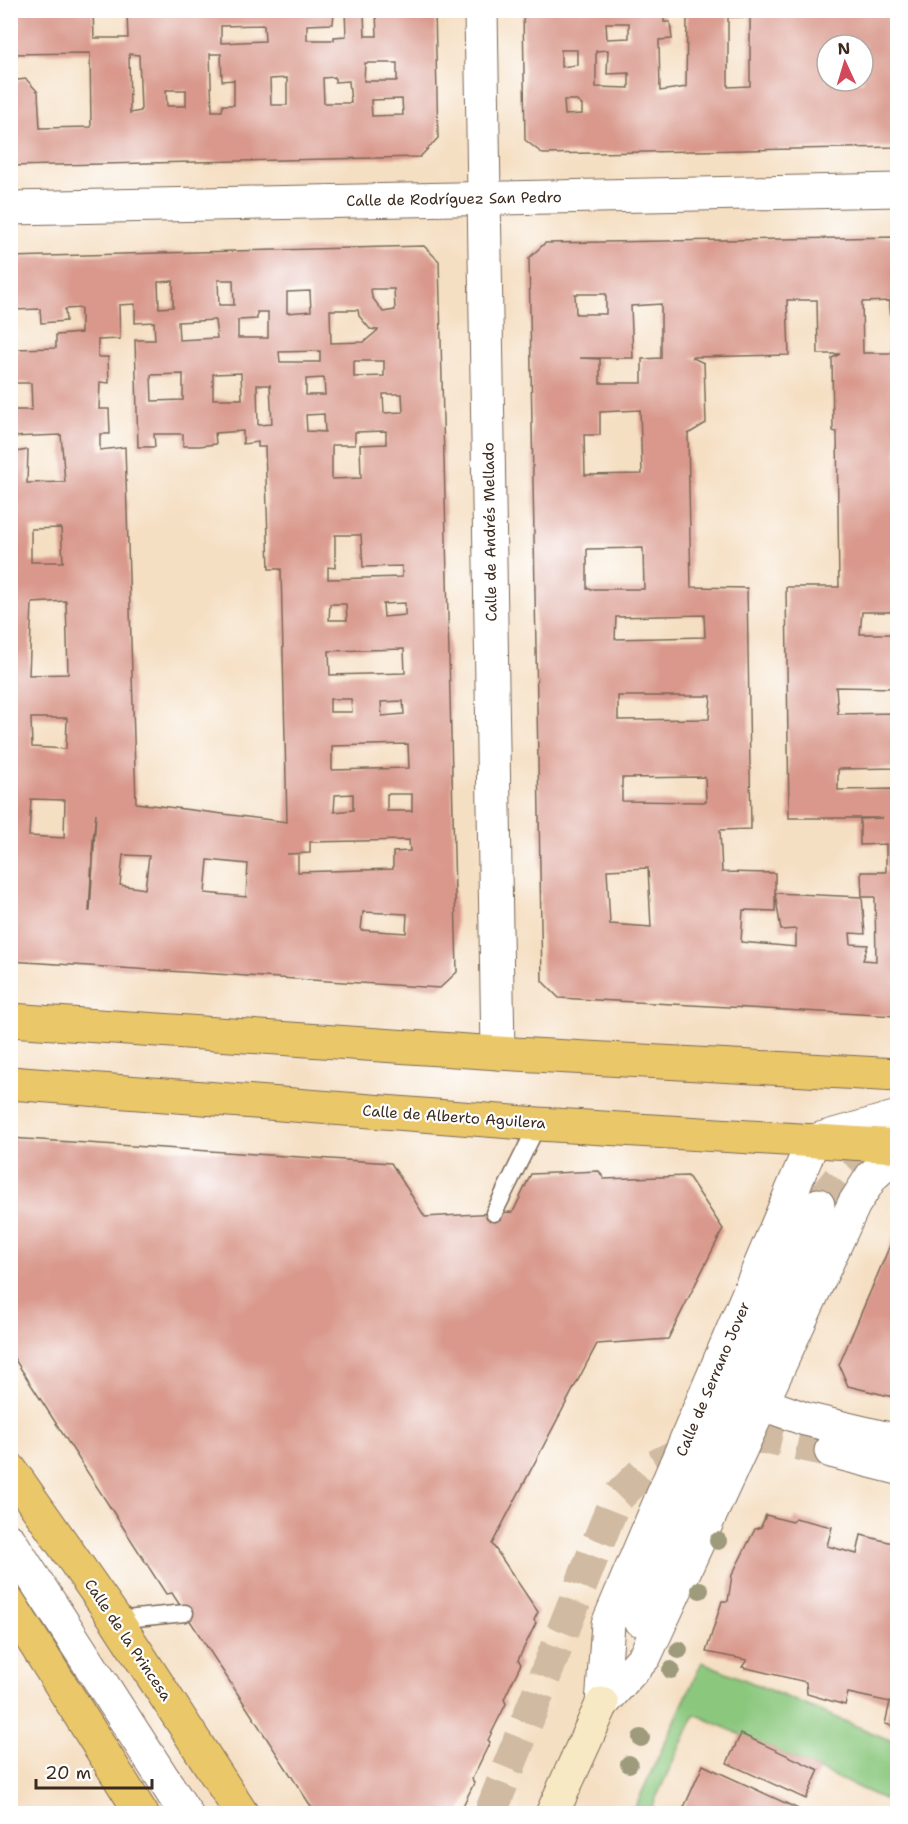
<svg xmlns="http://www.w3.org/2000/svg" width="908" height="1824" font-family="'Shantell Sans',sans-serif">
  <rect width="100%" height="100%" fill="#fff"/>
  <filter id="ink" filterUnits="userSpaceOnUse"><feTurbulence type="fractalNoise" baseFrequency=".0167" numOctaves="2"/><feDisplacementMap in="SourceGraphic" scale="12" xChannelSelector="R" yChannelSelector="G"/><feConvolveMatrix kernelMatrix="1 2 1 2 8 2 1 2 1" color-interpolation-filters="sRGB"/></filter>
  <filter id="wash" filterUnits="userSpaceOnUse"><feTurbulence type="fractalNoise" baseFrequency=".008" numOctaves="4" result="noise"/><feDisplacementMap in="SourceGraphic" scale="24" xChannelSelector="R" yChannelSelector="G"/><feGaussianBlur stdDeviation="1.35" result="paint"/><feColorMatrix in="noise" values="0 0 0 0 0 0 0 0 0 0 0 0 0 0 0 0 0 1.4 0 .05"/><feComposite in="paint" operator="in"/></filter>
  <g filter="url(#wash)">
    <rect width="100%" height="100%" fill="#f5dfc3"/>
    <!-- green -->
    <polygon fill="#8bc87e" stroke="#63794e" stroke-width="1.5" points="702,1662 897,1743 897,1805 695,1714 649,1813 632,1814"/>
    <g id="blocks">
      <!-- building -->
      <g fill="#d9988b" fill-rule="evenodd">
        <path d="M 10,10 L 93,10 L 94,38 L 128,38 L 127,14 L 340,10 L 334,13 L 333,24 L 307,25 L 307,40 L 334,40 L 334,37 L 346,36 L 345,10 L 435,10 L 438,138 L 420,157 L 10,166 L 10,81 L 26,79 L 38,92 L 40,128 L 91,127 L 90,53 L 10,54 ZM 364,13 L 376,13 L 377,36 L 365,36 ZM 264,25 L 265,41 L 221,43 L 221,26 ZM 129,54 L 139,55 L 141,111 L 130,113 ZM 210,54 L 221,54 L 222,81 L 234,80 L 234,105 L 223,105 L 222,111 L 212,111 ZM 365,63 L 397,63 L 397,81 L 364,81 ZM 335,77 L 335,82 L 349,81 L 351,103 L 324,103 L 323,78 ZM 287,78 L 287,105 L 271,105 L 270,79 ZM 166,90 L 186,90 L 186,106 L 167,106 ZM 402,99 L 403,115 L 372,116 L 371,100 Z"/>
        <path d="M 523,10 L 664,10 L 664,22 L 670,22 L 672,39 L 659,40 L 660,91 L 686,87 L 687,17 L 683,17 L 683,10 L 897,10 L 897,147 L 543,154 L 525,140 ZM 728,17 L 750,17 L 750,86 L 728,87 ZM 606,23 L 629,23 L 629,38 L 607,39 ZM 827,45 L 863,45 L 863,81 L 827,81 ZM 561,50 L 577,50 L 577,65 L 561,67 ZM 608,50 L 607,74 L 629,73 L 629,88 L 596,87 L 596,51 ZM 564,100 L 575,100 L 582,105 L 582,114 L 565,115 Z"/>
        <path d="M 897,237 L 897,612 L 862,612 L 860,634 L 897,634 L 897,688 L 836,687 L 838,714 L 897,713 L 897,768 L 838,769 L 838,790 L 897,789 L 897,1016 L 559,998 L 542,981 L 529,258 L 545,243 ZM 575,294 L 606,294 L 606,314 L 576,314 ZM 787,300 L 817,300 L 818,354 L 840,354 L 832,358 L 833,431 L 837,432 L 839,587 L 786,587 L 789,818 L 883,818 L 860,819 L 860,845 L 886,844 L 886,872 L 861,872 L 862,897 L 875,897 L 876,961 L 863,960 L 868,945 L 851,944 L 850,933 L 865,934 L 862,897 L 775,893 L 781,930 L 796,929 L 796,947 L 741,942 L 743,910 L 775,911 L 775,873 L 722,872 L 720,830 L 751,829 L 747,588 L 691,587 L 688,434 L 706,423 L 704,363 L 691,357 L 789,355 ZM 890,301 L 892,353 L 863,353 L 862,302 ZM 661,304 L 661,358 L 642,359 L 642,383 L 600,383 L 600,359 L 580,358 L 633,358 L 631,306 ZM 640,410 L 642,474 L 585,475 L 584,435 L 600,435 L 600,412 ZM 643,548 L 644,589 L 587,589 L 587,549 ZM 704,615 L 705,637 L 615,639 L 616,617 ZM 618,696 L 711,696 L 709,719 L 618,720 ZM 705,777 L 706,802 L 622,801 L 622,778 ZM 648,868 L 651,927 L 610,924 L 607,870 Z"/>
        <path d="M 424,246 L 439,261 L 457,972 L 440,988 L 10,961 L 10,453 L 28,450 L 27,483 L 65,482 L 61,435 L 10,437 L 10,410 L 32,410 L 31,383 L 10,383 L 10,257 ZM 218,280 L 233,280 L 234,305 L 219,305 ZM 173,281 L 173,307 L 159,308 L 158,282 ZM 371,289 L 394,289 L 395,310 L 383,312 L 372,297 ZM 310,291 L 311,311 L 287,313 L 287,292 ZM 135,304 L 135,323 L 154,322 L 155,340 L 135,340 L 138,447 L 155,447 L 154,434 L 183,434 L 183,446 L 199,446 L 216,444 L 215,433 L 243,431 L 243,444 L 258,442 L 258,447 L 265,447 L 269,569 L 281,569 L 287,822 L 136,803 L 125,447 L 100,450 L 100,434 L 110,434 L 109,409 L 99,409 L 100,382 L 109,383 L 108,357 L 98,357 L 98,340 L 120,339 L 119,305 ZM 81,308 L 81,333 L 56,335 L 56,348 L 15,349 L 13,310 L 40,309 L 41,323 L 66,321 L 65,309 ZM 330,310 L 358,310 L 359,316 L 370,329 L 378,330 L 364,342 L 331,343 ZM 257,312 L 268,312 L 268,338 L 238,338 L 238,320 L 257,319 ZM 215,320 L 217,338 L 179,340 L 178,322 ZM 320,351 L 320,362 L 280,362 L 279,352 ZM 354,361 L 384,361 L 384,376 L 354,377 ZM 241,373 L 242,399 L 213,399 L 213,374 ZM 183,374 L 183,400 L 152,401 L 151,375 ZM 324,378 L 325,395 L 306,395 L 306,379 ZM 257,385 L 270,385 L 272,424 L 258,425 ZM 383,394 L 402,394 L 403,412 L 384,413 ZM 324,414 L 325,432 L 307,431 L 306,415 ZM 386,431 L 386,444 L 360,445 L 361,478 L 332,479 L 332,445 L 355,445 L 355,432 ZM 61,528 L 63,562 L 31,562 L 31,529 ZM 335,535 L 361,535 L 363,567 L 402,566 L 402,577 L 328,579 L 328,567 L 335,568 ZM 66,601 L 68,674 L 29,675 L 32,603 ZM 405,603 L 405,615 L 384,617 L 383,604 ZM 330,604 L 346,604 L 347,620 L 329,620 ZM 404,649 L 405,673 L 330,675 L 329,651 ZM 330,699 L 351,699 L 352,712 L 330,712 ZM 403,701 L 404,714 L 382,716 L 381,702 ZM 31,718 L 67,718 L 66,749 L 32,747 ZM 408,744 L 409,768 L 332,770 L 332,746 ZM 353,794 L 353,810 L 334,812 L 335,795 ZM 387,794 L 412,794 L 412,811 L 387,811 ZM 31,799 L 65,800 L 64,838 L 29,836 ZM 96,813 L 90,911 L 89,911 L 93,840 ZM 409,840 L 410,851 L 393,852 L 393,869 L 298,872 L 298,854 L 287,854 L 310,853 L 310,842 ZM 123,855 L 149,856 L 145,889 L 120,885 ZM 208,860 L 248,864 L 246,897 L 205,893 ZM 363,912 L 407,914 L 406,933 L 361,930 Z"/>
        <polygon points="10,1138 391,1163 425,1217 513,1212 531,1174 599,1171 604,1179 688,1176 723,1229 668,1339 597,1344 492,1544 538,1612 534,1620 536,1623 518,1660 521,1664 504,1699 506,1704 488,1740 490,1742 472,1779 474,1783 459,1814 316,1814 172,1593 166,1594 10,1352"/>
        <polygon points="897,1229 897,1398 848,1386 839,1365"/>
        <polygon points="766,1515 792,1522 795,1518 832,1527 827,1546 857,1554 861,1535 897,1544 897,1727 885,1724 890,1702 848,1693 845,1705 807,1694 806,1682 742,1667 747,1660 706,1652 722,1601 728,1601 732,1575 755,1529 761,1527"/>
        <polygon points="741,1734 819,1770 806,1799 727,1763"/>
        <polygon points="703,1765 809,1814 681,1814"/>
      </g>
    </g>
  </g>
  <g filter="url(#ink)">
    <use href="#blocks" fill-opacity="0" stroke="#7c6958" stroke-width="1.5"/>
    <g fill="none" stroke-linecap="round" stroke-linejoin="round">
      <!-- street-tunnel -->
      <g stroke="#d0bba2" stroke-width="33" stroke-dasharray="33 16" stroke-linecap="butt">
        <polyline points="818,1205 849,1166 896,1137"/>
        <polyline points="490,1814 615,1500 642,1473 693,1447 751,1437 771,1438 831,1451"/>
      </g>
      <defs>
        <g id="lane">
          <polyline points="494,1213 538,1124"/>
          <polyline points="116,1620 185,1613"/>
        </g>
        <g id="street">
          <polyline points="481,10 498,1053"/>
          <polyline points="10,208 898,190"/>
          <polyline points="763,1404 805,1419 898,1441"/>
          <polyline points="831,1451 898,1468"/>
          <polyline points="10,1541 186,1814"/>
          <polyline points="639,1619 818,1205"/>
          <polyline points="602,1704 608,1624 813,1141 898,1117"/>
          <polyline points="602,1704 645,1656 854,1204 872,1176 898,1153"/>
        </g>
        <polyline id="secondary" points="552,1814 602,1704"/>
        <g id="primary">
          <polyline points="10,1020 498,1053 898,1075"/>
          <polyline points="10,1083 538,1124 898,1146"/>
          <polyline points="10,1469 116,1620 242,1814"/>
          <polyline points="10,1604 142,1814"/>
        </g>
      </defs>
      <!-- lane casing -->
      <use href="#lane" stroke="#7c6958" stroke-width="19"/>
      <!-- street casing -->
      <use href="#street" stroke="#7c6958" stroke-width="35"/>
      <!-- secondary casing -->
      <use href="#secondary" stroke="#7c6958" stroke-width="35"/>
      <!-- primary casing -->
      <use href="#primary" stroke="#7c6958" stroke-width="35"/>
      <!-- lane -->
      <use href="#lane" stroke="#fff" stroke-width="16"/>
      <!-- street -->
      <use href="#street" stroke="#fff" stroke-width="33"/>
      <!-- secondary -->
      <use href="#secondary" stroke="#f7e9c3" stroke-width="33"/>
      <!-- primary -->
      <use href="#primary" stroke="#eac769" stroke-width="33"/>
    </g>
    <!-- trees -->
    <g fill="#9e9a7b">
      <circle cx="718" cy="1541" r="9"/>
      <circle cx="700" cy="1590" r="9"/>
      <circle cx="679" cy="1650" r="9"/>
      <circle cx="671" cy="1670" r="9"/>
      <circle cx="641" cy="1738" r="9"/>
      <circle cx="629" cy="1764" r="9"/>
    </g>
  </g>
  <g text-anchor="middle" stroke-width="4.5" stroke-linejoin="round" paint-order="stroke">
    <!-- street labels -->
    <g font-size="15" fill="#3b2a1e" stroke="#fff">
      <text transform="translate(454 199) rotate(-1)" y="5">Calle de Rodríguez San Pedro</text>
      <text transform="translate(490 532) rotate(-91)" y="5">Calle de Andrés Mellado</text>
      <text transform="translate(454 1117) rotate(4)" y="5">Calle de Alberto Aguilera</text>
      <text transform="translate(713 1379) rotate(-67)" y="5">Calle de Serrano Jover</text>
      <text transform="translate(128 1640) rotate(56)" y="5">Calle de la Princesa</text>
    </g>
  </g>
  <!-- margin -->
  <rect width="908" height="1824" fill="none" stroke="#fff" stroke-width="36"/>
  <!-- north arrow -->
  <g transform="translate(845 63) rotate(356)"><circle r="28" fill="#ffffff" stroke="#b1aaa5" stroke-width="1.5"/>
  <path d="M0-4.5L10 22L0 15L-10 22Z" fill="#d1495b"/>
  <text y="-9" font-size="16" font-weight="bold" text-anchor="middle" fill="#3b2a1e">N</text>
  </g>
  <!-- scale -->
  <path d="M36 1779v9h116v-9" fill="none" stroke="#3b2a1e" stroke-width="3"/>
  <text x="45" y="1779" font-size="18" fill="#3b2a1e" stroke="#ffffff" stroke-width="4.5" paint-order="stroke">20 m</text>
</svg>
